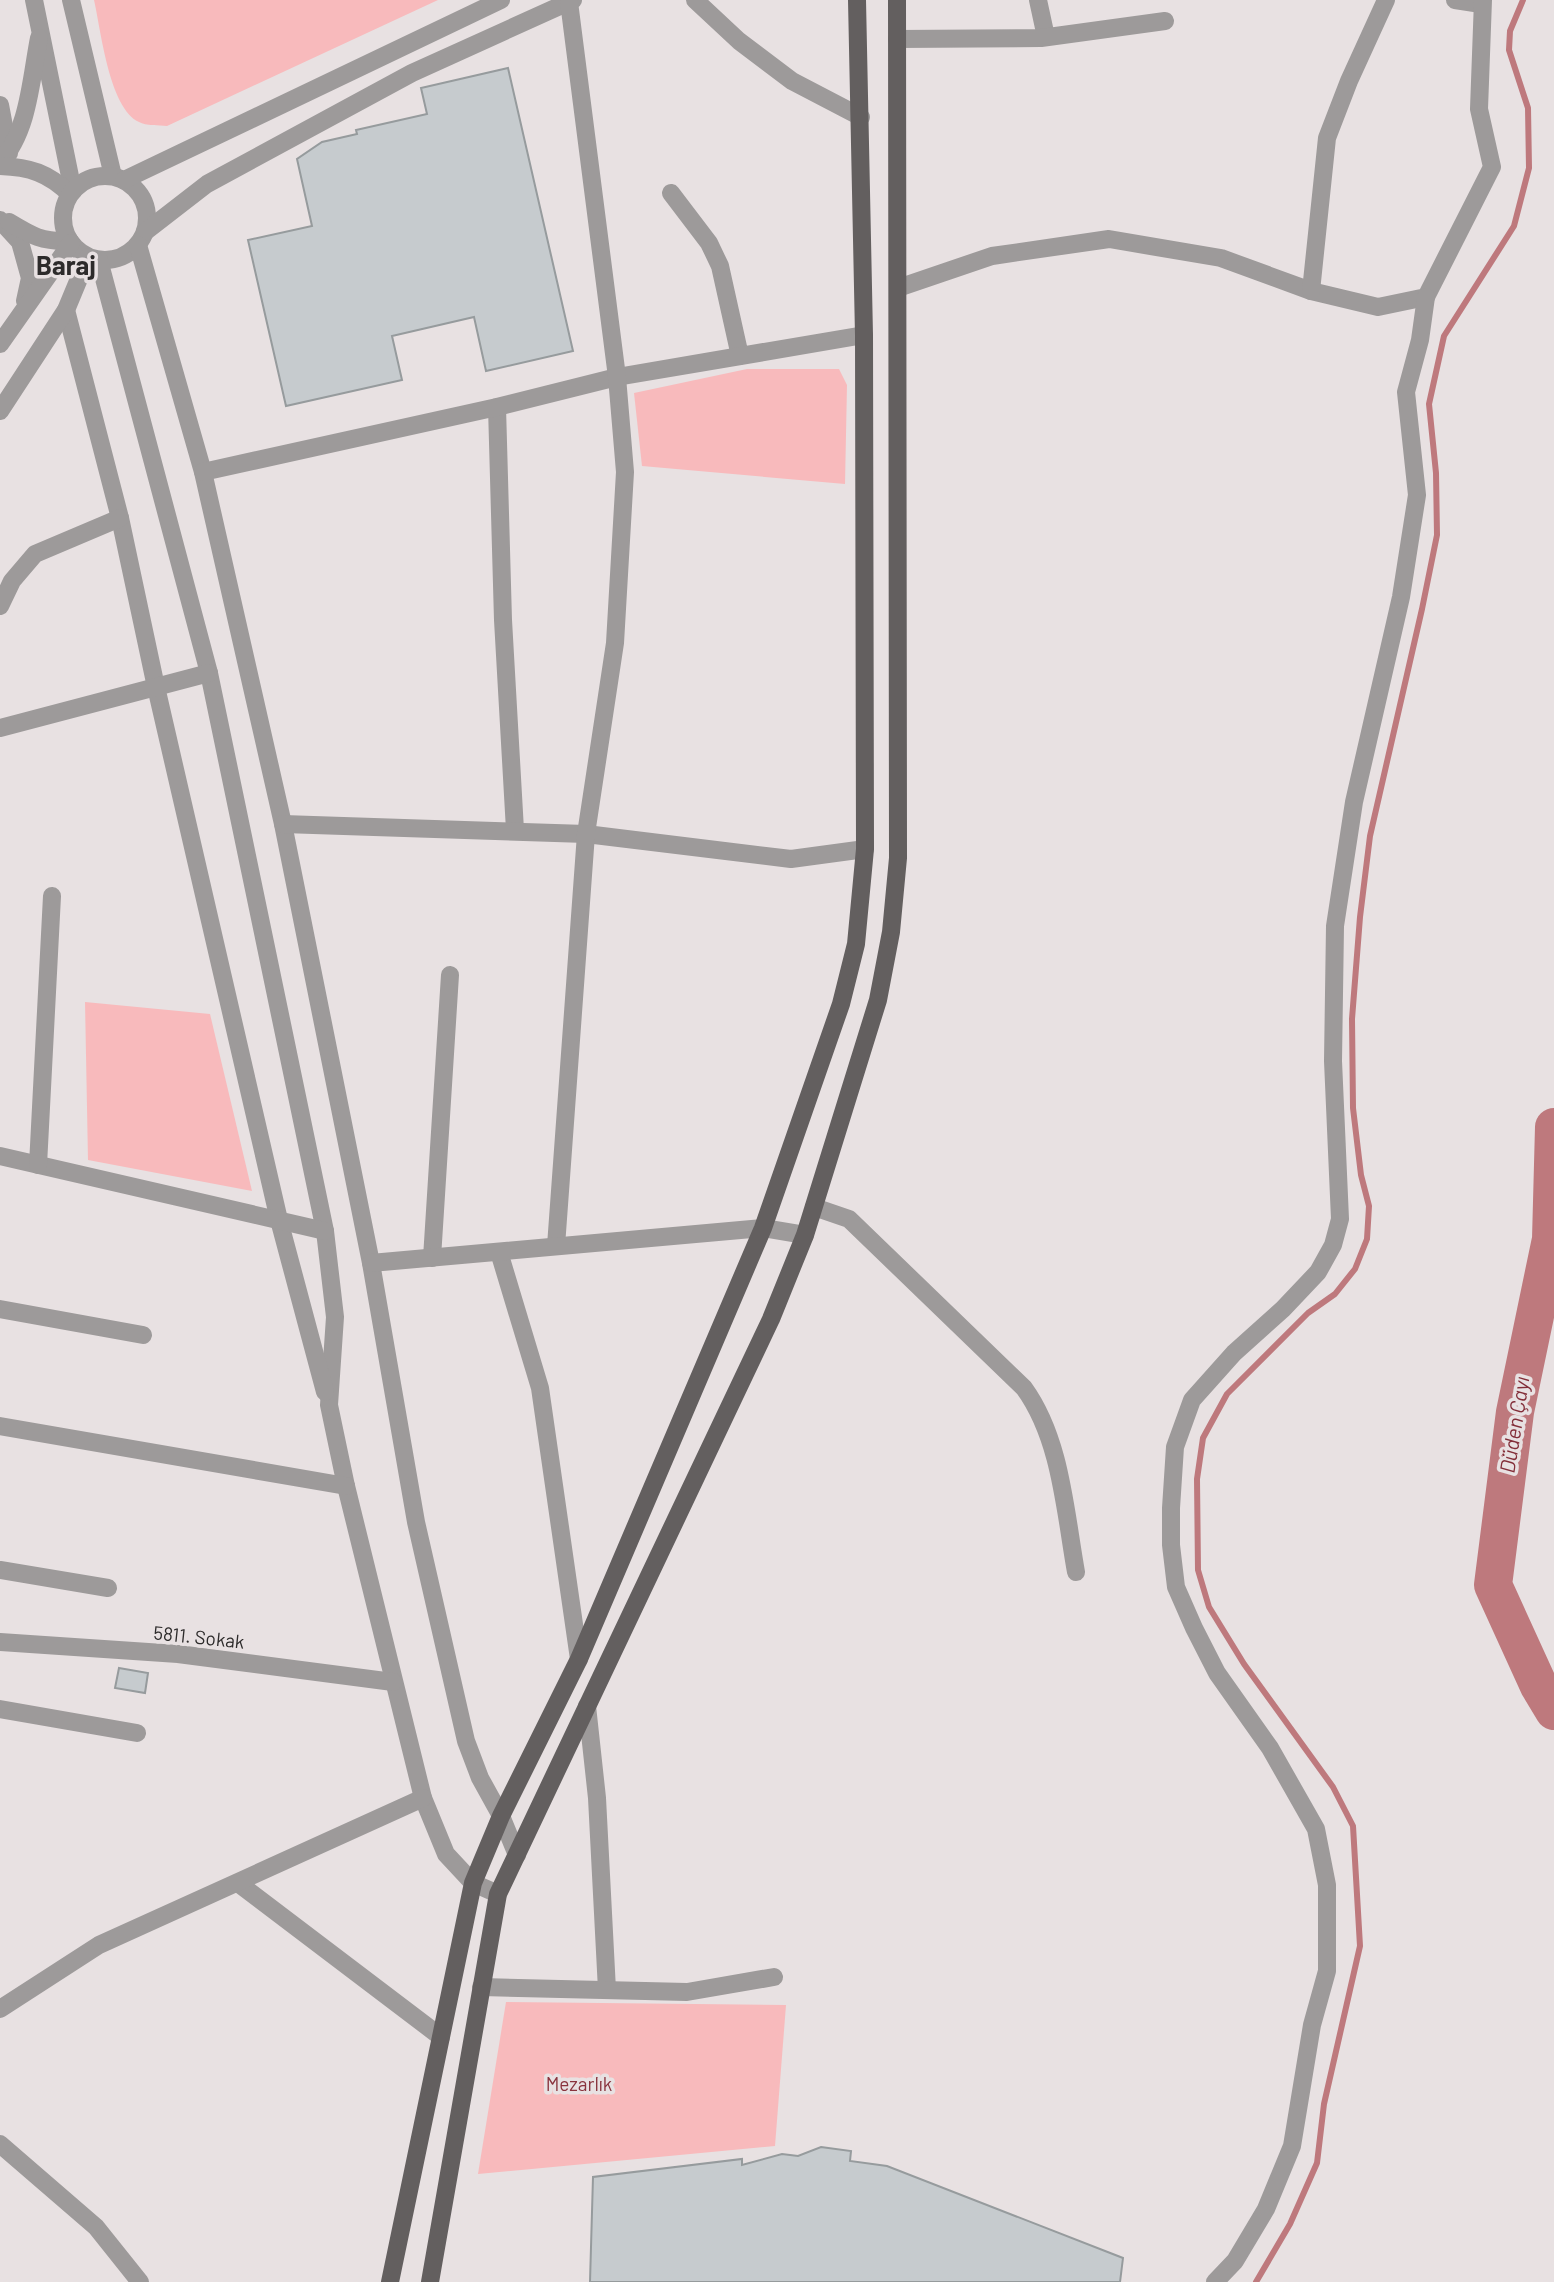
<svg xmlns="http://www.w3.org/2000/svg" width="1554" height="2282" font-family="Barlow,sans-serif">
  <rect width="100%" height="100%" fill="#e8e1e2"/>
  <!-- green -->
  <g fill="#f8babc">
    <path d="M 94,0 L 438,0 L 167,126 C 159,125 146,126 139,122 C 109,108 101,30 94,0 Z"/>
    <polygon points="747,369 839,369 847,385 845,484 642,466 634,393"/>
    <polygon points="85,1002 210,1014 252,1191 88,1160"/>
    <polygon points="506,2002 786,2005 775,2146 478,2174"/>
  </g>
  <g fill="none" stroke-linecap="round" stroke-linejoin="round">
    <!-- stream -->
    <polyline stroke="#be797d" stroke-width="6" points="1256,2282 1290,2224 1317,2163 1324,2104 1360,1946 1353,1826 1333,1787 1244,1664 1209,1607 1198,1570 1197,1479 1203,1438 1227,1394 1308,1313 1335,1294 1355,1269 1367,1239 1369,1206 1361,1175 1353,1108 1352,1019 1360,917 1370,836 1422,609 1437,535 1436,473 1429,404 1444,336 1514,226 1529,168 1528,108 1509,50 1510,31 1523,0"/>
    <!-- river -->
    <polyline stroke="#be797d" stroke-width="38" points="1554,1127 1551,1239 1515,1412 1493,1585 1539,1686 1554,1711"/>
  </g>
  <!-- building -->
  <g fill="#c6cbce" stroke="#969b9d" stroke-width="2">
    <polygon points="508,68 573,351 486,371 474,317 392,336 402,380 286,406 248,240 312,226 297,159 322,142 357,134 356,130 427,114 421,88"/>
    <polygon points="119,1668 148,1673 145,1693 115,1688"/>
    <polygon points="821,2147 851,2151 850,2161 887,2166 1123,2258 1120,2282 590,2282 593,2177 742,2159 742,2165 782,2154 798,2156"/>
  </g>
  <g fill="none" stroke-linecap="round" stroke-linejoin="round">
    <!-- minor -->
    <g stroke="#9d9a9a" stroke-width="18">
      <polyline points="34,0 73,191"/>
      <polyline points="71,0 113,176"/>
      <polyline points="695,0 739,41 792,81 861,117"/>
      <polyline points="1038,0 1046,37"/>
      <polyline points="1455,0 1481,4"/>
      <polyline points="897,39 1041,38 1165,21"/>
      <polyline points="0,105 9,153"/>
      <path d="M 0,162 C 29,131 31,78 39,38"/>
      <path d="M 0,166 C 30,167 48,173 70,194"/>
      <circle cx="105" cy="218" r="42"/>
      <polyline points="124,180 501,0"/>
      <polyline points="671,193 709,243 720,266 740,356"/>
      <polyline points="0,220 20,242 30,278 25,301"/>
      <path d="M 9,222 C 32,236 42,242 70,241"/>
      <polyline points="145,232 207,184 412,73 573,0"/>
      <polyline points="138,245 203,472 283,824 371,1263 416,1522 466,1741 480,1778 501,1816 517,1855"/>
      <polyline points="99,260 209,673 325,1231 335,1317 329,1405 346,1486 423,1798 446,1854 473,1883 498,1894"/>
      <polyline points="898,288 992,256 1109,239 1221,258 1311,291 1378,307 1426,297 1492,167 1479,109 1483,0"/>
      <polyline points="1311,291 1327,138 1349,81 1386,0"/>
      <polyline points="66,310 120,518 156,687 279,1220 325,1392"/>
      <polyline points="0,344 71,243"/>
      <polyline points="497,407 503,620 515,830"/>
      <polyline points="0,411 66,310 88,257"/>
      <polyline points="203,472 497,407 617,377 864,335"/>
      <polyline points="0,606 12,581 35,554 120,518"/>
      <polyline points="0,728 209,673"/>
      <polyline points="283,824 586,834 791,859 865,849"/>
      <polyline points="0,1156 325,1231"/>
      <polyline points="38,1165 52,896"/>
      <path d="M 814,1207 L 849,1219 L 1024,1388 C 1061,1439 1065,1511 1076,1572"/>
      <polyline points="556,1246 586,834 615,643 625,472 617,377 569,2"/>
      <polyline points="499,1252 540,1388 579,1659"/>
      <polyline points="432,1258 450,975"/>
      <polyline points="371,1263 763,1228 805,1235"/>
      <polyline points="0,1309 143,1335"/>
      <polyline points="0,1426 346,1486"/>
      <polyline points="0,1570 108,1588"/>
      <polyline points="0,1642 178,1654 393,1682"/>
      <polyline points="587,1706 597,1798 607,1990"/>
      <polyline points="0,1709 137,1733"/>
      <polyline points="238,1883 441,2037"/>
      <polyline points="481,1987 687,1992 774,1977"/>
      <polyline points="0,2009 99,1945 423,1798"/>
      <polyline points="0,2144 96,2227 140,2282"/>
      <polyline points="1215,2282 1235,2261 1266,2209 1292,2146 1312,2025 1327,1971 1327,1885 1316,1829 1270,1748 1217,1673 1194,1628 1176,1587 1171,1545 1171,1508 1175,1447 1192,1400 1234,1353 1283,1309 1318,1272 1333,1245 1340,1219 1333,1061 1335,926 1354,802 1401,597 1417,495 1406,392 1420,340 1426,297"/>
    </g>
    <!-- major -->
    <g stroke="#635f5f" stroke-width="18">
      <polyline points="390,2282 473,1883 501,1816 579,1659 763,1228 841,1004 856,944 865,849 864,335 857,0"/>
      <polyline points="430,2282 498,1894 771,1319 805,1235 878,1000 891,932 898,858 897,0"/>
    </g>
  </g>
  <g text-anchor="middle" stroke-width="7" stroke-linejoin="round" paint-order="stroke">
    <!-- street labels -->
    <g font-size="19" fill="#2d2b2b" stroke="#e8e1e2">
      <text transform="translate(199 1637) rotate(6)" y="7">5811. Sokak</text>
    </g>
    <!-- park labels -->
    <g font-size="19" fill="#89333d" stroke="#e8e1e2">
      <text x="579" y="2091">Mezarlık</text>
    </g>
    <!-- water labels -->
    <g font-size="21" font-style="italic" fill="#832e39" stroke="#e8e1e2">
      <text transform="translate(1515 1425) rotate(-81)" y="7">Düden Çayı</text>
    </g>
    <!-- district labels -->
    <g font-size="26" font-weight="bold" fill="#2d2b2b" stroke="#e8e1e2">
      <text x="66" y="275">Baraj</text>
    </g>
  </g>
</svg>
